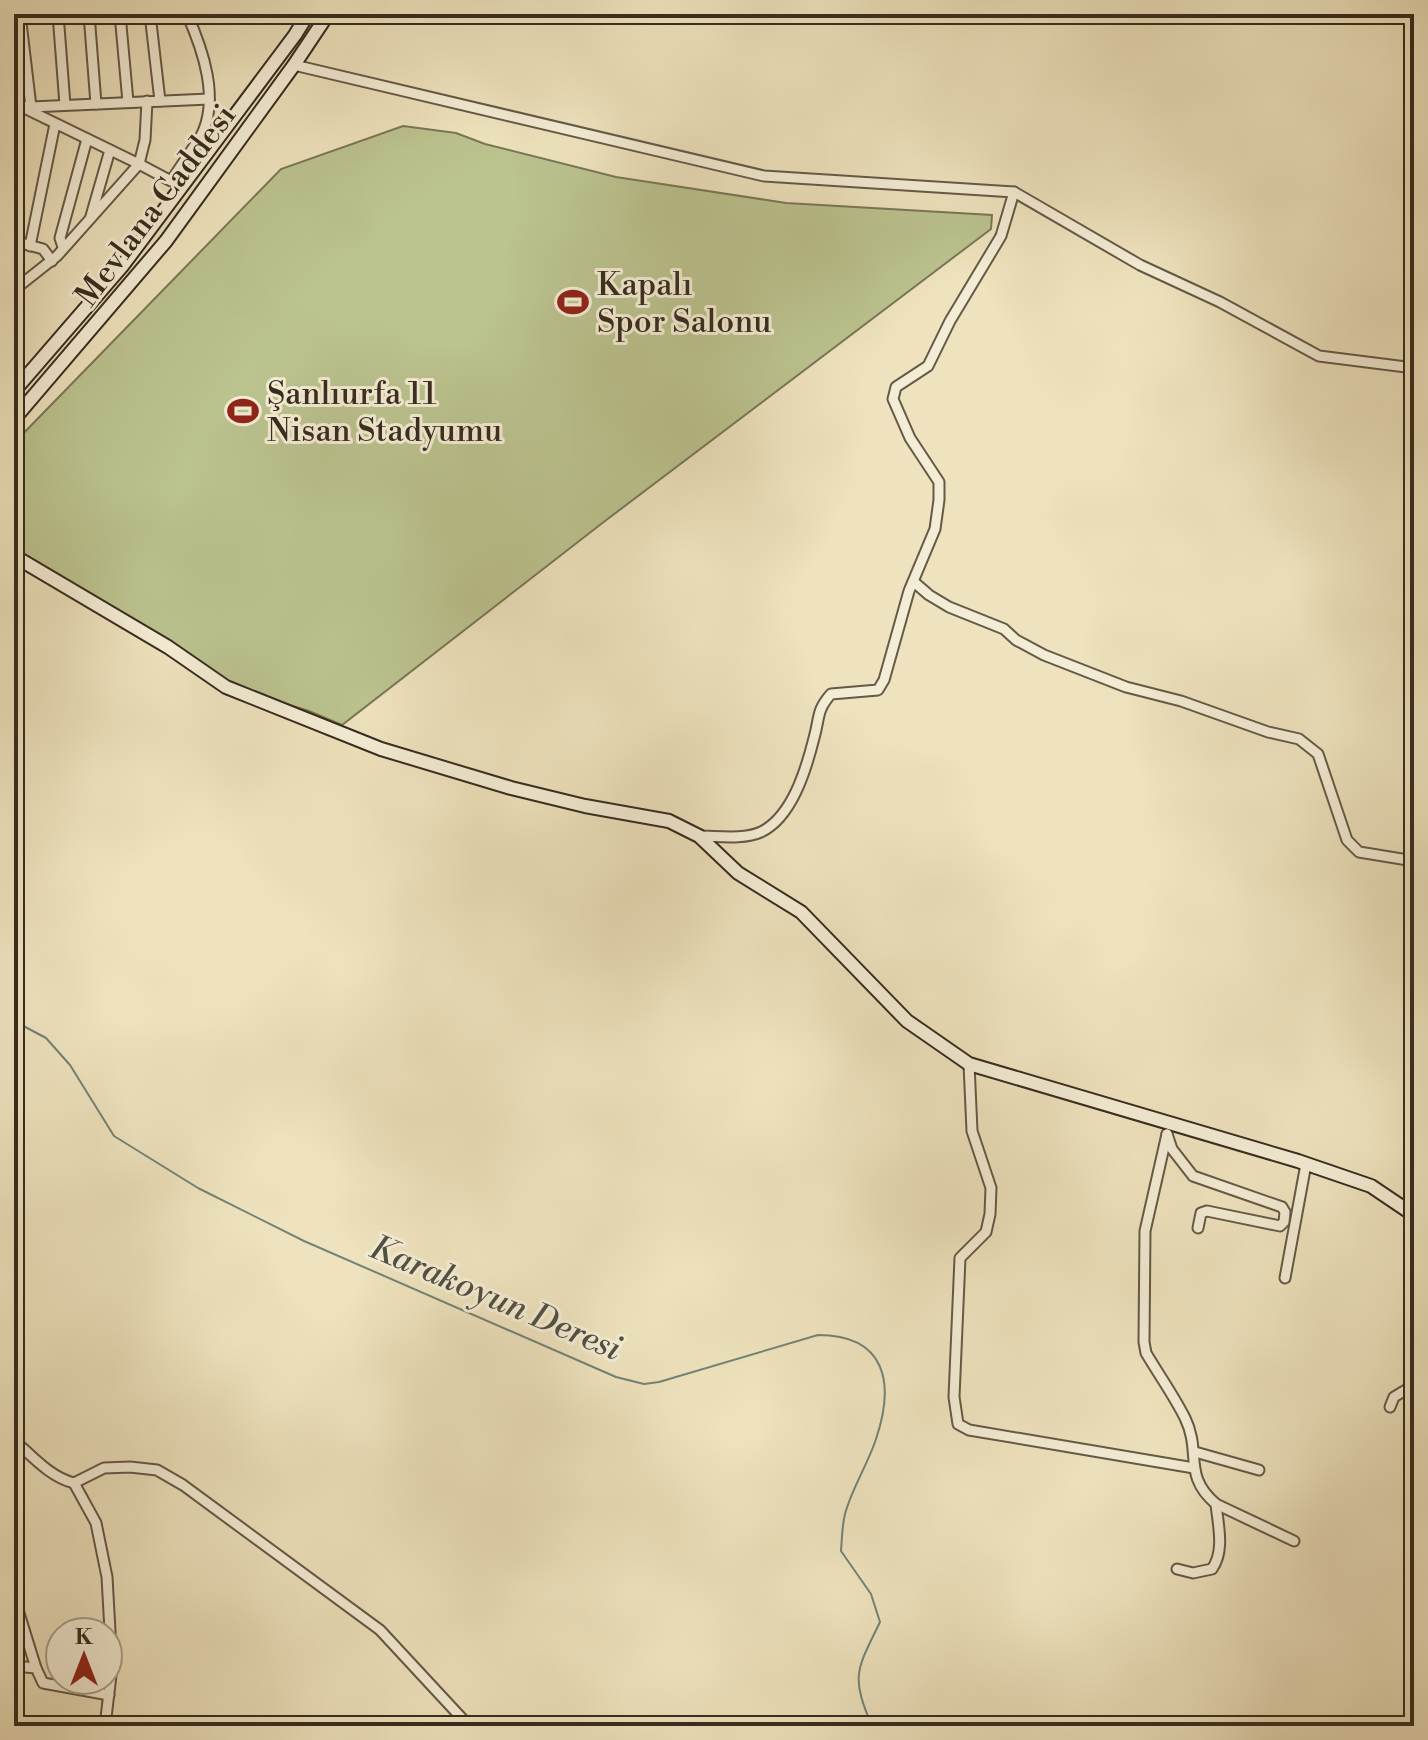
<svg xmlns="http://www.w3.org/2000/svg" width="1428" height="1740" font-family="'Libre Bodoni',serif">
  <rect width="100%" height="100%" fill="#eee3be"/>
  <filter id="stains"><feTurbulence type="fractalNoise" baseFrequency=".0025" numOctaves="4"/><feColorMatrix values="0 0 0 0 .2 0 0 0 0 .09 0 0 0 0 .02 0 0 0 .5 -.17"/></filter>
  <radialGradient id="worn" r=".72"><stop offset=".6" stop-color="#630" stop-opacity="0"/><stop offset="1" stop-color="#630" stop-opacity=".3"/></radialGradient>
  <!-- green -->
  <polygon fill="#bbc38f" stroke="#797757" stroke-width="2" points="403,126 456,133 485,144 616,177 786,203 992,215 991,229 605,521 342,725 309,711 244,691 14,550 14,443 281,169"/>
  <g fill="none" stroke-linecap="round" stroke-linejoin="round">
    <!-- stream -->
    <path stroke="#728378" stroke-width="2" d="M 14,1021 L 46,1038 L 70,1065 L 114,1136 L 198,1188 L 304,1241 L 616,1377 L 644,1384 L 659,1382 L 818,1335 C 886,1335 895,1383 876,1439 C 868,1464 852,1488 845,1514 C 842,1526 842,1539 841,1551 L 871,1594 L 880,1622 C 857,1670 850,1675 872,1726"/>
    <defs>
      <g id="street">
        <polyline points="20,14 31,107"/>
        <polyline points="58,14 65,105"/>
        <polyline points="89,14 96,104"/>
        <polyline points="120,14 128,102"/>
        <polyline points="150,14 160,101"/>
        <path d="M 187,14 C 203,50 220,99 201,136 L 206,139"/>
        <polyline points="294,65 764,176 1014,192 1140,265 1220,302 1319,356 1414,368"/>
        <polyline points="14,105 31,107 209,99"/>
        <polyline points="20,106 139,164 145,140 147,101"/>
        <polyline points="14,122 17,106"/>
        <polyline points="91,216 110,150"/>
        <polyline points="14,241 43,249 52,261"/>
        <polyline points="30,246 55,124"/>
        <polyline points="63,247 60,238 87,139"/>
        <polyline points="14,290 57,256 139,164 171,181 201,136"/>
        <polyline points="914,582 929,595 949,607 1004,629 1016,640 1044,655 1126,687 1181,701 1268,732 1299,739 1318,754 1347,840 1359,852 1414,861"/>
        <path d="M 699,836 C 718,836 743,840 761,832 C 792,817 806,770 814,738 C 820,717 816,711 831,694 L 878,690 L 884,680 L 909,591 L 935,529 L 939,500 L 939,482 L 910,438 L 893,399 L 896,387 L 928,366 L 950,321 L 1001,236 L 1014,192"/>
        <polyline points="969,1064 972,1131 991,1188 990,1214 986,1232 960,1258 954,1397 958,1424 969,1430 1194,1468"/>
        <path d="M 1167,1134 L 1145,1231 L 1144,1342 L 1146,1353 C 1159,1375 1174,1396 1185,1418 C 1202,1453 1182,1475 1216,1504 L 1294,1541"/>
        <polyline points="1167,1134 1172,1149 1193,1176 1282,1207 1285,1212 1284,1222 1280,1226 1207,1211 1201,1213 1198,1228"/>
        <polyline points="1285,1278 1306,1164"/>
        <polyline points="1390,1407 1394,1397 1414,1385"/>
        <path d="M 14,1440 C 32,1456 50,1477 74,1483 L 104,1468 L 130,1467 L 157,1470 L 183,1485 L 380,1630 L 469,1726"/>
        <polyline points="1195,1452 1259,1470"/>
        <polyline points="74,1483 96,1523 107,1577 112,1667 105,1726"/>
        <path d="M 1177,1569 L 1193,1573 L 1212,1569 C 1225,1551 1218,1525 1216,1504"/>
        <polyline points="14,1597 36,1668"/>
        <polyline points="14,1666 36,1668 43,1683 109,1695"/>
      </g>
      <g id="secondary">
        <polyline points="14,391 123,265 295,35 308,14"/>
        <polyline points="14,419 166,241 294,65 328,14"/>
        <polyline points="14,556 168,647 226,687 381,749 511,788 585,806 669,821 699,836 738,873 801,912 907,1021 969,1064 1298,1161 1371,1186 1414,1215"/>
      </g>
    </defs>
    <!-- street casing -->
    <use href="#street" stroke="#655947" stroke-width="13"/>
    <!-- secondary casing -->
    <use href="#secondary" stroke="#372b1f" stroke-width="16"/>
    <!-- street -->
    <use href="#street" stroke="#f4edd5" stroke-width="9"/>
    <!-- secondary -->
    <use href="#secondary" stroke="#f4edd5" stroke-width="12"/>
  </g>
  <!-- icons -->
  <defs>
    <symbol id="stadium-bare" viewBox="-9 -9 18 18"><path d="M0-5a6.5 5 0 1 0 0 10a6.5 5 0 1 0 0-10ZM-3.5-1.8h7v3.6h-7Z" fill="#8f2418" stroke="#f4edd5" stroke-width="2.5" paint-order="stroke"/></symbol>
  </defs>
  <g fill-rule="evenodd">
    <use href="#stadium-bare" x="551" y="280" width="44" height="44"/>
    <use href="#stadium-bare" x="221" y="389" width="44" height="44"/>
  </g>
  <g text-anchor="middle" stroke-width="6" stroke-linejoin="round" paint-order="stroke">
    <!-- street labels -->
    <g font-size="32" fill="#372b1f" stroke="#f4edd5">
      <text transform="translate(155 205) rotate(-53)" y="11">Mevlana Caddesi</text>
    </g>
    <!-- poi labels -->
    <g font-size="32" fill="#372b1f" stroke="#f4edd5" text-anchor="start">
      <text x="597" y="295">Kapalı<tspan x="597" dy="37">Spor Salonu</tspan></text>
      <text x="267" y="404">Şanlıurfa 11<tspan x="267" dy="37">Nisan Stadyumu</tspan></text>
    </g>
    <!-- water labels -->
    <g font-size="34" font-style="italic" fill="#505044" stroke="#f4edd5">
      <text transform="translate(496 1297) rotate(23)" y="12">Karakoyun Deresi</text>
    </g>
  </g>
  <!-- margin -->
  <rect width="1428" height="1740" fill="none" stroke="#eee3be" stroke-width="48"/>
  <rect x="16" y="16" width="1396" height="1708" fill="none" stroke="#372b1f" stroke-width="4"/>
  <rect x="24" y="24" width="1380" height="1692" fill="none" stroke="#372b1f" stroke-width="2"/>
  <!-- north arrow -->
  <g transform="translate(84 1656)"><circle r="38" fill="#f4edd5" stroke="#a89f8c" stroke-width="2"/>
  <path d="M0-6L14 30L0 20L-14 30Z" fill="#8f2418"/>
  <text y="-12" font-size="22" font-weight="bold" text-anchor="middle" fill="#372b1f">K</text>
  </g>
  <rect width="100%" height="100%" filter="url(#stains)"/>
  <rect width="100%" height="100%" fill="url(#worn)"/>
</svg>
